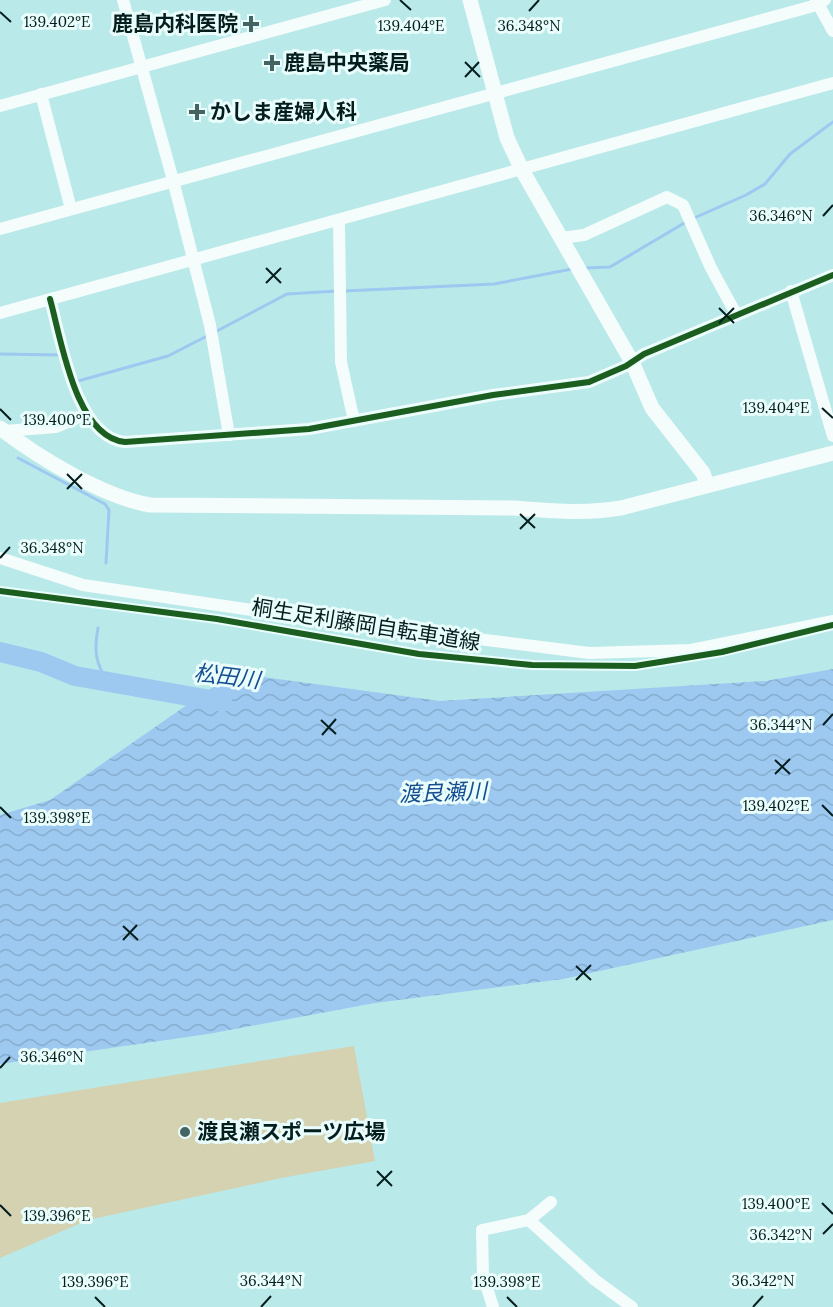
<svg xmlns="http://www.w3.org/2000/svg" width="833" height="1307" font-family="Lora,'Noto Sans JP',serif">
  <defs>
    <pattern id="water-waves" width="16" height="10" patternUnits="userSpaceOnUse" patternTransform="scale(1.5)"><rect width="16" height="10" fill="#9dc9f1"/><path d="M0 5q4-4 8 0t8 0" fill="none" stroke="#86acce"/></pattern>
  </defs>
  <rect width="100%" height="100%" fill="#bae9e9"/>
  <!-- garden -->
  <polygon fill="#d4d2b0" points="354,1046 375,1161 281,1178 88,1220 0,1258 0,1103"/>
  <!-- water -->
  <polygon fill="url(#water-waves)" points="833,669 833,920 563,979 375,1003 208,1034 0,1064 0,815 50,800 233,673 440,701 766,681"/>
  <g fill="none" stroke-linecap="round" stroke-linejoin="round">
    <!-- stream -->
    <g stroke="#9dc9f1" stroke-width="3">
      <polyline points="692,219 746,195 765,184 790,154 833,122"/>
      <polyline points="585,268 610,267 686,222"/>
      <polyline points="344,291 494,284 572,269"/>
      <polyline points="215,332 287,294 337,291"/>
      <polyline points="0,354 61,355"/>
      <polyline points="76,378 78,381 168,356 209,335"/>
      <polyline points="18,458 105,504 109,510 106,563"/>
      <path d="M 98,628 C 94,650 95,663 108,682"/>
    </g>
    <!-- river -->
    <polyline stroke="#9dc9f1" stroke-width="20" points="0,652 41,662 75,676 222,702"/>
    <!-- minor -->
    <g stroke="#f5fcfc" stroke-width="12">
      <polyline points="123,0 173,180 210,325 229,435"/>
      <polyline points="816,0 833,31"/>
      <polyline points="41,94 71,209"/>
      <polyline points="0,106 385,0"/>
      <polyline points="339,220 341,362 354,421"/>
      <polyline points="0,229 817,5 825,0"/>
      <polyline points="561,238 584,235 667,197 683,205 711,268 736,314"/>
      <polyline points="791,291 833,436"/>
      <path d="M 50,299 C 61,338 75,437 125,442 L 309,429 L 493,395 L 589,382 L 626,366 L 644,354 L 833,275"/>
      <polyline points="0,313 833,83"/>
      <polyline points="5,431 56,427 86,414"/>
      <polyline points="0,558 83,585 279,614 589,653 691,650 833,621"/>
      <polyline points="551,1202 529,1220 595,1280 632,1307"/>
      <polyline points="493,1307 483,1275 482,1230 529,1220"/>
    </g>
    <!-- tertiary -->
    <g stroke="#f5fcfc" stroke-width="15">
      <polyline points="470,0 507,138 522,170 632,362 652,408 703,473 707,484"/>
      <path d="M 0,428 C 38,457 103,497 150,505 L 514,508 C 551,511 584,514 621,508 L 833,453"/>
    </g>
    <defs>
      <g id="cycleway">
        <path d="M 50,299 C 61,338 75,437 125,442 L 309,429 L 493,395 L 589,382 L 626,366 L 644,354 L 833,275"/>
        <polyline points="0,591 217,619 419,654 532,665 635,666 722,652 833,625"/>
      </g>
    </defs>
    <!-- cycleway casing -->
    <use href="#cycleway" stroke="#e9fdfc" stroke-width="10"/>
    <!-- cycleway -->
    <use href="#cycleway" stroke="#1b5e20" stroke-width="6"/>
  </g>
  <!-- ticks -->
  <path fill="none" stroke="#041d1d" stroke-width="2" d="M 400,0 L 411,10M 529,11 L 539,0M 0,12 L 11,22M 465,62 L 480,77M 465,77 L 479,62M 823,216 L 833,205M 266,268 L 281,283M 266,283 L 281,268M 719,308 L 734,323M 719,323 L 734,308M 822,408 L 833,418M 0,409 L 11,420M 67,474 L 82,489M 67,489 L 82,474M 520,514 L 535,528M 520,529 L 535,514M 0,558 L 10,547M 321,720 L 336,734M 823,725 L 833,714M 322,735 L 336,719M 775,760 L 790,774M 775,774 L 790,759M 822,805 L 833,816M 0,807 L 11,818M 123,926 L 138,940M 123,940 L 137,925M 576,966 L 591,980M 576,980 L 591,965M 0,1068 L 10,1057M 377,1171 L 392,1186M 377,1186 L 392,1171M 822,1203 L 833,1214M 0,1205 L 11,1216M 823,1234 L 833,1224M 95,1297 L 105,1307M 507,1297 L 517,1307M 261,1307 L 271,1296M 753,1307 L 763,1296"/>
  <!-- markers -->
  <g fill="#446464" stroke="#e9fdfc" stroke-width="2">
    <path d="M248 15h6v6h6v6h-6v6h-6v-6h-6v-6h6z"/>
    <path d="M269 54h6v6h6v6h-6v6h-6v-6h-6v-6h6z"/>
    <path d="M194 103h6v6h6v6h-6v6h-6v-6h-6v-6h6z"/>
    <circle cx="185" cy="1132" r="6"/>
  </g>
  <g text-anchor="middle" stroke-width="6" stroke-linejoin="round" paint-order="stroke">
    <!-- poi labels -->
    <g font-size="21" font-weight="bold" fill="#041d1d" stroke="#e9fdfc" text-anchor="start">
      <text x="238" y="31" text-anchor="end">鹿島内科医院</text>
      <text x="284" y="70">鹿島中央薬局</text>
      <text x="210" y="119">かしま産婦人科</text>
      <text x="197" y="1139">渡良瀬スポーツ広場</text>
    </g>
    <!-- street labels -->
    <g font-size="21" fill="#041d1d" stroke="#e9fdfc">
      <text transform="translate(366 625) rotate(9)" y="7">桐生足利藤岡自転車道線</text>
    </g>
    <!-- water labels -->
    <g font-size="22" font-style="italic" fill="#144d90" stroke="#e9fdfc">
      <text transform="translate(227 676) rotate(7)" y="8">松田川</text>
      <text transform="translate(443 792) rotate(-2)" y="8">渡良瀬川</text>
    </g>
  </g>
  <g font-size="15" text-anchor="middle" fill="#041d1d" stroke="#e9fdfc" stroke-width="6" stroke-linejoin="round" paint-order="stroke">
    <text x="57" y="27">139.402°E</text>
    <text x="411" y="31">139.404°E</text>
    <text x="529" y="31">36.348°N</text>
    <text x="781" y="221">36.346°N</text>
    <text x="776" y="413">139.404°E</text>
    <text x="57" y="425">139.400°E</text>
    <text x="52" y="553">36.348°N</text>
    <text x="781" y="730">36.344°N</text>
    <text x="776" y="811">139.402°E</text>
    <text x="57" y="823">139.398°E</text>
    <text x="52" y="1062">36.346°N</text>
    <text x="776" y="1209">139.400°E</text>
    <text x="57" y="1221">139.396°E</text>
    <text x="781" y="1240">36.342°N</text>
    <text x="271" y="1286">36.344°N</text>
    <text x="763" y="1286">36.342°N</text>
    <text x="95" y="1287">139.396°E</text>
    <text x="507" y="1287">139.398°E</text>
  </g>
</svg>
